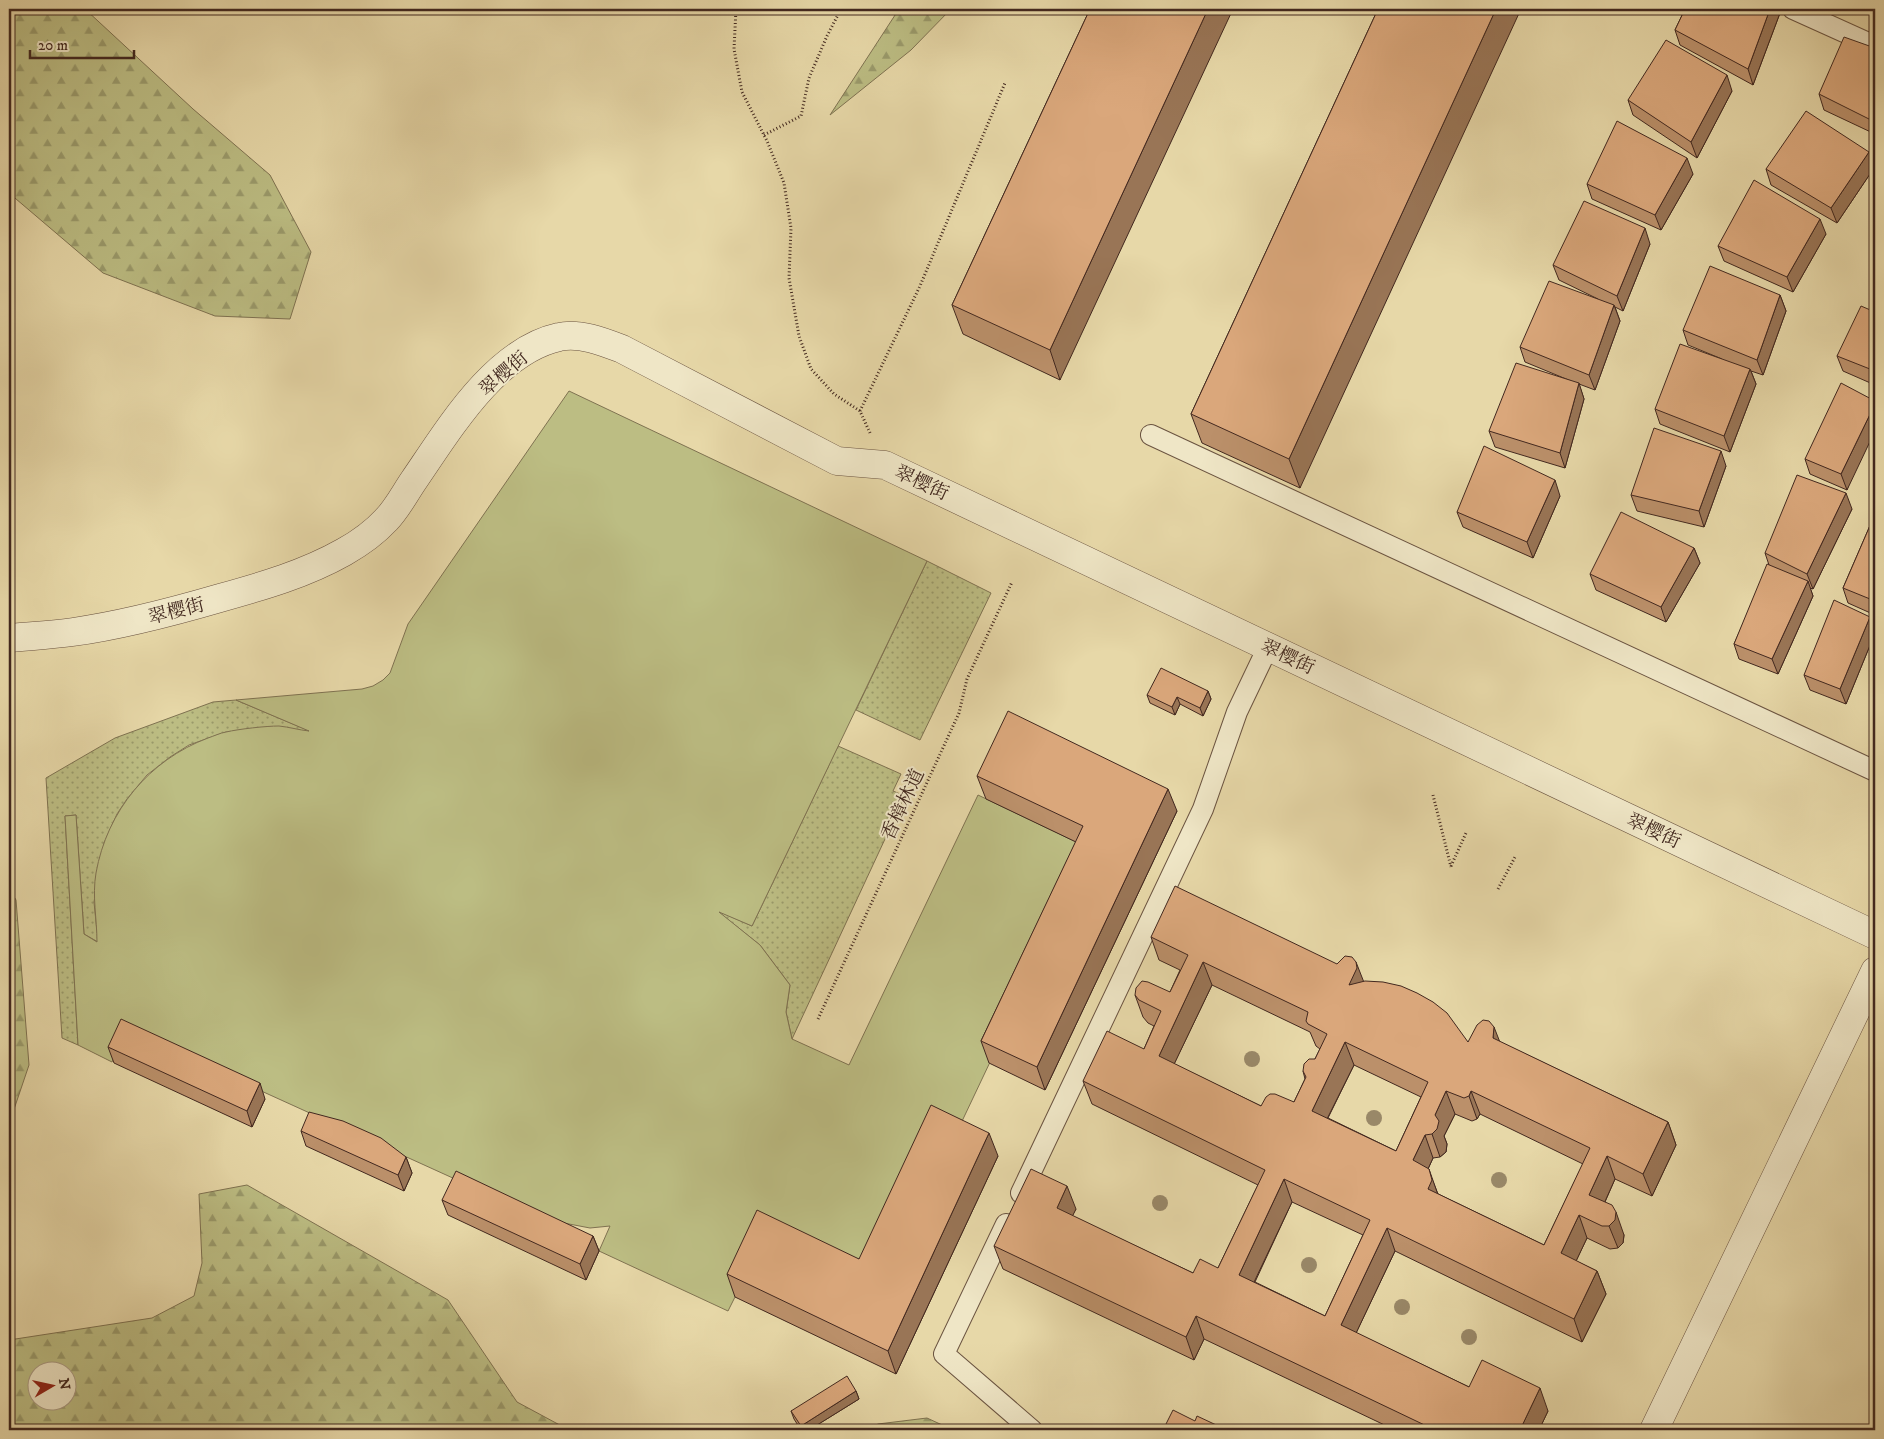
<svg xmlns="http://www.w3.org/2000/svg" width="1884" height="1439" font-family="'IM FELL DW Pica','Noto Serif SC',serif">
  <defs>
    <pattern id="grass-dots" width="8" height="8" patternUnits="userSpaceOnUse" patternTransform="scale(1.25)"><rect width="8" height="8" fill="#bcbd83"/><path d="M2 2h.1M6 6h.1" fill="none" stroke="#9a9a6b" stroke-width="1.8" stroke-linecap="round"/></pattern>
    <pattern id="forest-firs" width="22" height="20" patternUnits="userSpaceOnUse" patternTransform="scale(1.25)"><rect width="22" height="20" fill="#bcbd83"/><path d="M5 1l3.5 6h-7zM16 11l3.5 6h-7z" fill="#9a9a6b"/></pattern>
  </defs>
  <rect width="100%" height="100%" fill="#e7d8a8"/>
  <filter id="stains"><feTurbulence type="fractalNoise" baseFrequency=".004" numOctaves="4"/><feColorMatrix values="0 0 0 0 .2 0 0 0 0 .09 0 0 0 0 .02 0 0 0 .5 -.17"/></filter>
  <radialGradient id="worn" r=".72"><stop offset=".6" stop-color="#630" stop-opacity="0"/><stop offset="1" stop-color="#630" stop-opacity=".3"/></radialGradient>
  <!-- grass -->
  <g fill="url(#grass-dots)" stroke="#7f7251">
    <polygon points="927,561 991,593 920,740 856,710"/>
    <polygon points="236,700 312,732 226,732 189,745 170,757 147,775 127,799 117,814 104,843 94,902 98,942 84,934 76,815 65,816 78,1045 62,1038 46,778 115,738 213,702"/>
    <polygon points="838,746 901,774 893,791 905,796 792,1039 786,1012 790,985 760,945 716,910 752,926"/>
  </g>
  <!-- forest -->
  <g fill="url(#forest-firs)" stroke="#7f7251" fill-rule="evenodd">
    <polygon points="9,9 85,9 193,109 270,175 311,252 290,319 215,316 103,273 9,193"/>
    <polygon points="899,9 951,9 911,50 830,115"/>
    <polygon points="9,888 16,900 29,1065 9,1124"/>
    <path d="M 247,1185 L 448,1300 L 517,1402 L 569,1430 L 9,1430 L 9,1340 L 152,1318 L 194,1296 L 202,1263 L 199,1194 ZM 38,1372 L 68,1372 L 68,1402 L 38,1402 Z"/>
    <polygon points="927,1418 953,1430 866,1430 878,1424"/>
  </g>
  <!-- garden -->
  <path fill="#bcbd83" stroke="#7f7251" d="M 569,391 L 927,561 L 752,926 L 719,912 L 760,945 L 790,985 L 786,1012 L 792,1039 L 849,1065 L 978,795 L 1091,849 L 955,1136 L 867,1281 L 735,1297 L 728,1311 L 599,1251 L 610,1226 L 590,1228 L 543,1219 L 127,1030 L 112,1062 L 78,1045 L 65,816 L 76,815 L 84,934 L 97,942 C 97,919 92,896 96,873 C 107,811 149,760 208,738 C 214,736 220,733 226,732 C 239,729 266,726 279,726 C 289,727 299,730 309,731 L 236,700 L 362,689 L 373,686 L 383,680 L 390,673 L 408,624 Z"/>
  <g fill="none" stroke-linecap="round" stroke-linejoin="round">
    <defs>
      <g id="service">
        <polyline points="1793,9 1875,46"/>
        <polyline points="1151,435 1875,771"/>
        <polyline points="1021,1193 1203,809 1237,712 1268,647"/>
        <polyline points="1006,1224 944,1354 1032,1430"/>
      </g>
      <g id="minor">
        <path d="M 9,638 C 30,636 52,635 73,632 C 123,625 172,612 220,598 C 263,586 305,574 344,552 C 360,543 374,533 386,520 C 397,509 405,493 414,480 C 449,429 495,351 559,337 C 579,332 604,342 622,349 L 837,461 L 885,465 L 1875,935"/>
        <polyline points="1654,1430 1875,971"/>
      </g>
    </defs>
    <!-- service casing -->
    <use href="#service" stroke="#6b5441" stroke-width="22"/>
    <!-- minor casing -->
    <use href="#minor" stroke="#6b5441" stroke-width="29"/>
    <!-- path -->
    <g stroke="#42281f" stroke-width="3" stroke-dasharray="1 2.5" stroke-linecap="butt">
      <polyline points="736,9 734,49 742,92 767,141 784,183 791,228 789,278 799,336 811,369 834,394 860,411 870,433"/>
      <polyline points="764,135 801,116 809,78 827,36 841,9"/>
      <polyline points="860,411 920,286 1005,83"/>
      <polyline points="1433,795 1451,867"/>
      <polyline points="1451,866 1466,833"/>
      <polyline points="1498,889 1515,857"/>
      <polyline points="818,1019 959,713 967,679 1012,582"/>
    </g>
    <!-- service -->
    <use href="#service" stroke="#efe6c6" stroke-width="20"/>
    <!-- minor -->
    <use href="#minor" stroke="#efe6c6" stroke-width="28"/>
  </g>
  <!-- trees -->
  <g fill="#998868">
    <circle cx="1252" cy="1059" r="8"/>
    <circle cx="1374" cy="1118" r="8"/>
    <circle cx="1499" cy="1180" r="8"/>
    <circle cx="1160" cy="1203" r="8"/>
    <circle cx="1309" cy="1265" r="8"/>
    <circle cx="1402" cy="1307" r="8"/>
    <circle cx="1469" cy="1337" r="8"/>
  </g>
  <!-- wall -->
  <g fill="#bb906a" stroke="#42281f" fill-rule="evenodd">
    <polygon points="1090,9 1060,380 963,334 952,305"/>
    <polygon points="1378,9 1300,488 1202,443 1191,414"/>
    <polygon points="1685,9 1779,9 1780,13 1753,85 1680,45 1675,30"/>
    <polygon points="1875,48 1875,134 1824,110 1819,94"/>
    <polygon points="1732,91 1697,158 1633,115 1628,100"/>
    <polygon points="1869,152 1874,168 1837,223 1771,185 1766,169"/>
    <polygon points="1693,174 1661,230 1592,199 1587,184"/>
    <polygon points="1826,234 1793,292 1724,261 1718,246"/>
    <polygon points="1650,244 1623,311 1615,307 1620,321 1595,390 1579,384 1584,399 1565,468 1495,447 1489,431 1571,381 1525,362 1520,347 1598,299 1559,280 1553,265"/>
    <polygon points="1780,295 1786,311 1763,375 1751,371 1756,384 1730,452 1660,424 1655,409 1722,359 1688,345 1683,330"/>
    <polygon points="1875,312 1875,385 1843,371 1837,356"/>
    <polygon points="1875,401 1847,490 1810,474 1805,459"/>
    <polygon points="1726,466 1704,527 1637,511 1631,495"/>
    <polygon points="1560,496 1533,558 1463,527 1457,512"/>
    <polygon points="1852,509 1813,589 1810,588 1813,596 1778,674 1739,659 1734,644 1769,565 1765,553"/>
    <polygon points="1875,514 1875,615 1848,603 1843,588"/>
    <polygon points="1694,548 1700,563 1666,622 1596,590 1590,574"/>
    <polygon points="1870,617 1875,633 1846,704 1810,690 1804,675"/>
    <polygon points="1208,691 1211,699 1203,716 1180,704 1175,715 1150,703 1147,695"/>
    <polygon points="977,776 1177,811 1045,1090 989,1063 981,1041 1076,842 986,799"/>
    <path d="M 1151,937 L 1364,982 L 1468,1042 L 1500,1042 L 1668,1122 L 1676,1145 L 1652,1196 L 1615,1179 L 1605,1202 L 1624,1235 L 1623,1243 L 1618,1248 L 1610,1249 L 1587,1238 L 1576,1261 L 1597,1271 L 1606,1294 L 1582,1342 L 1395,1251 L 1356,1333 L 1469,1387 L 1548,1411 L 1539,1430 L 1395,1430 L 1204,1339 L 1194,1360 L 1003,1269 L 994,1246 L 1076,1209 L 1072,1216 L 1193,1273 L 1218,1268 L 1258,1185 L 1092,1104 L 1083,1081 L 1144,1049 L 1154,1026 L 1148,1023 L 1143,1017 L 1135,995 L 1170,992 L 1180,970 L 1159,960 ZM 1212,985 L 1310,1032 L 1316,1046 L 1320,1049 L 1315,1059 L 1303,1071 L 1305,1079 L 1294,1102 L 1261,1106 L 1174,1064 ZM 1354,1065 L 1421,1097 L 1396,1151 L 1328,1118 ZM 1455,1114 L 1472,1121 L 1477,1119 L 1480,1114 L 1583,1164 L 1544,1245 L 1438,1194 L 1428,1169 L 1433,1158 L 1440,1157 L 1446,1152 L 1447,1144 L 1444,1136 ZM 1292,1202 L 1363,1235 L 1325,1316 L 1255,1282 Z"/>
    <polygon points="108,1047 265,1099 252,1127 114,1063"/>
    <polygon points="301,1131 406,1157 412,1173 404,1191 306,1146"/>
    <polygon points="998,1156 896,1374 735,1297 727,1274 859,1259"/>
    <polygon points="442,1200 593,1236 599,1251 586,1280 448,1215"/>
    <polygon points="856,1391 859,1399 809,1430 801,1430 794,1419 791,1411"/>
  </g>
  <!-- shaded-wall -->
  <g fill="#997556" stroke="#42281f">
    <polygon points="1208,9 1233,9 1060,380 1050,350"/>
    <polygon points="1496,9 1521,9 1300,488 1289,459"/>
    <polygon points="1770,9 1779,9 1780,13 1753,85 1748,69"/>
    <polygon points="1727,75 1732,91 1697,158 1691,142"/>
    <polygon points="1869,152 1874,168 1837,223 1831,208"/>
    <polygon points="1687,158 1693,174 1661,230 1655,215"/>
    <polygon points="1820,219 1826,234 1793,292 1787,277"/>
    <polygon points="1645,228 1650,244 1623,311 1617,296"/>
    <polygon points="1780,295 1786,311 1763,375 1757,360"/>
    <polygon points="1614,305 1620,321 1595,390 1589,375"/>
    <polygon points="1750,369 1756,384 1730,452 1724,436"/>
    <polygon points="1579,383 1584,399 1565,468 1560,453"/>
    <polygon points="1875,404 1875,431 1847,490 1841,474"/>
    <polygon points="1721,451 1726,466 1704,527 1699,511"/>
    <polygon points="1555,480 1560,496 1533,558 1527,542"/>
    <polygon points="1846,493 1852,509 1813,589 1807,574"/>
    <polygon points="1694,548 1700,563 1666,622 1661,607"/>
    <polygon points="1808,581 1813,596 1778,674 1772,659"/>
    <polygon points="1870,617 1875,633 1846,704 1840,689"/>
    <polygon points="1208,691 1211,699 1203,716 1200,708"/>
    <polygon points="1177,697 1180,704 1175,715 1172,707"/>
    <polygon points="1168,789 1177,811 1045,1090 1037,1067"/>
    <polygon points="1203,962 1212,985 1167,1079 1159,1056"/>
    <polygon points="1356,962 1365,985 1349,985"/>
    <polygon points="1494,1027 1503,1050 1493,1038"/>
    <polygon points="1345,1042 1354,1065 1320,1133 1312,1111"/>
    <polygon points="260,1083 265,1099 252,1127 247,1111"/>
    <polygon points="1446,1091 1455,1114 1444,1136 1447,1144 1446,1152 1440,1157 1432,1134 1435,1115"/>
    <polygon points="1471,1091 1480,1114 1477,1119 1469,1096"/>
    <polygon points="1668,1122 1676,1145 1652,1196 1643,1174"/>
    <polygon points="989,1133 998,1156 896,1374 888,1351"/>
    <polygon points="1425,1135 1433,1158 1422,1182 1413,1160"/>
    <polygon points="1607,1156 1615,1179 1598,1217 1589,1195"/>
    <polygon points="406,1157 412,1173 404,1191 398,1175"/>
    <polygon points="1429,1169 1437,1192 1441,1203 1428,1189"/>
    <polygon points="1284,1179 1292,1202 1247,1297 1239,1275"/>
    <polygon points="1067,1186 1076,1209 1065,1231 1057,1208"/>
    <polygon points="1616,1212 1624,1235 1623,1243 1618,1248 1609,1226"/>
    <polygon points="1579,1215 1587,1238 1569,1276 1561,1253"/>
    <polygon points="1387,1228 1395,1251 1349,1348 1341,1325"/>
    <polygon points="593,1236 599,1251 586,1280 580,1264"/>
    <polygon points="1597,1271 1606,1294 1582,1342 1574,1319"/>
    <polygon points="1196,1316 1204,1339 1194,1360 1186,1337"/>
    <polygon points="1540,1388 1548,1411 1539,1430 1520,1430"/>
    <polygon points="856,1391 859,1399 809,1430 802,1430 801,1426"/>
  </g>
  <!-- building -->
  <g fill="#daa77b" stroke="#42281f" fill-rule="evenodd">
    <polygon points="1090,9 1208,9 1050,350 952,305"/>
    <polygon points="1378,9 1496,9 1289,459 1191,414"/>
    <polygon points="1685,9 1770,9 1748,69 1675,30"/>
    <polygon points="1844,37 1875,48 1875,122 1819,94"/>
    <polygon points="1666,40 1727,75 1691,142 1628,100"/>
    <polygon points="1806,111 1869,152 1831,208 1766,169"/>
    <polygon points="1617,121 1687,158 1655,215 1587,184"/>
    <polygon points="1754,180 1820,219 1787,277 1718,246"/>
    <polygon points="1584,201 1645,228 1617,296 1553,265"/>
    <polygon points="1710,266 1780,295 1757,360 1683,330"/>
    <polygon points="1549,281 1614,305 1589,375 1520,347"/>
    <polygon points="1861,306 1875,312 1875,371 1837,356"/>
    <polygon points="1680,344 1750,369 1724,436 1655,409"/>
    <polygon points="1516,363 1579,383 1560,453 1489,431"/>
    <polygon points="1841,383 1875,401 1875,404 1841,474 1805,459"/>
    <polygon points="1654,428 1721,451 1699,511 1631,495"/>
    <polygon points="1484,446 1555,480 1527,542 1457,512"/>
    <polygon points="1797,475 1846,493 1807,574 1765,553"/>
    <polygon points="1621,512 1694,548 1661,607 1590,574"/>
    <polygon points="1875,514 1875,601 1843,588"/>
    <polygon points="1767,564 1808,581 1772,659 1734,644"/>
    <polygon points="1834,600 1870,617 1840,689 1804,675"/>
    <polygon points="1161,668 1208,691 1200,708 1177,697 1172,707 1147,695"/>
    <polygon points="1008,711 1168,789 1037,1067 981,1041 1083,826 977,776"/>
    <path d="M 1175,886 L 1337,964 L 1345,956 L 1352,957 L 1356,962 L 1357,968 L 1349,985 L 1365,981 L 1383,982 L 1401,986 L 1417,993 L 1433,1002 L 1447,1013 L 1468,1042 L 1477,1025 L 1483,1020 L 1489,1021 L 1494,1027 L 1493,1038 L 1668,1122 L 1643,1174 L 1607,1156 L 1589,1195 L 1612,1205 L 1616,1212 L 1615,1220 L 1609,1226 L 1602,1226 L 1579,1215 L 1561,1253 L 1597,1271 L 1574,1319 L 1387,1228 L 1341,1325 L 1469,1387 L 1482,1360 L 1540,1388 L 1520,1430 L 1435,1430 L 1196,1316 L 1186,1337 L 994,1246 L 1031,1169 L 1067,1186 L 1057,1208 L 1193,1273 L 1200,1259 L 1218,1268 L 1265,1170 L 1083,1081 L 1107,1031 L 1144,1049 L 1161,1011 L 1139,1000 L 1135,995 L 1136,988 L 1142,981 L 1148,982 L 1170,992 L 1188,955 L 1151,937 ZM 1203,962 L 1308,1012 L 1306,1021 L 1308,1024 L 1327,1034 L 1315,1059 L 1309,1059 L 1304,1064 L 1303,1071 L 1306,1077 L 1294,1102 L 1275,1094 L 1270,1094 L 1266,1097 L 1261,1106 L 1159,1056 ZM 1345,1042 L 1428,1082 L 1396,1151 L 1312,1111 ZM 1446,1091 L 1464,1098 L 1469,1096 L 1471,1091 L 1590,1148 L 1544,1245 L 1428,1189 L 1432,1180 L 1429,1169 L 1413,1160 L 1425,1135 L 1432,1134 L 1437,1129 L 1439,1121 L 1435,1115 ZM 1284,1179 L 1370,1220 L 1325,1316 L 1239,1275 Z"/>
    <polygon points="121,1019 260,1083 247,1111 108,1047"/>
    <polygon points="931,1105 989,1133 888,1351 727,1274 757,1210 859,1259"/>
    <polygon points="309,1112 343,1121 381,1138 406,1157 398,1175 301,1131"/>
    <polygon points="456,1171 593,1236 580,1264 442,1200"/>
    <polygon points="847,1376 856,1391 801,1426 791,1411"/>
    <polygon points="1173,1410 1195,1421 1197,1416 1227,1430 1163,1430"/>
  </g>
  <g text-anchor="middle" stroke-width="4" stroke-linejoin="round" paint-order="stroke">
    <!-- street labels -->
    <g font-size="19" fill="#42281f" stroke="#efe6c6">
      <text transform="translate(503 373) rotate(-41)" y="7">翠樱街</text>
      <text transform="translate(922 482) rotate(25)" y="7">翠樱街</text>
      <text transform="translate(176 610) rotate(-14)" y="7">翠樱街</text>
      <text transform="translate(1288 656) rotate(25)" y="7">翠樱街</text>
      <text transform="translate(902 804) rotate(-65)" y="7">香樟林道</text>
      <text transform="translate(1654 830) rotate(25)" y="7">翠樱街</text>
    </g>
  </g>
  <!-- margin -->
  <rect width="1884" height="1439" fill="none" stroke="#e7d8a8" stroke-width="30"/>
  <rect x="10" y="10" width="1864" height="1419" fill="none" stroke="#42281f" stroke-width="2.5"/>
  <rect x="15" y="15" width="1854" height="1409" fill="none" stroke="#42281f"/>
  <!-- north arrow -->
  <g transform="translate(52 1386) rotate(81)"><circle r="24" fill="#efe6c6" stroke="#aa9a83"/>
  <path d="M0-4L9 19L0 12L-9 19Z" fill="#8f2418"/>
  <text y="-8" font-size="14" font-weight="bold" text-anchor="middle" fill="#42281f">N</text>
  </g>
  <!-- scale -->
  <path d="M30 50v8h104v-8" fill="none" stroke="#42281f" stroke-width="2.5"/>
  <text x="38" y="50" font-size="15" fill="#42281f" stroke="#efe6c6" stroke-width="4" paint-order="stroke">20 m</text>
  <rect width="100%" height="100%" filter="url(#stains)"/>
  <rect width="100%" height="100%" fill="url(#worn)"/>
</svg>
